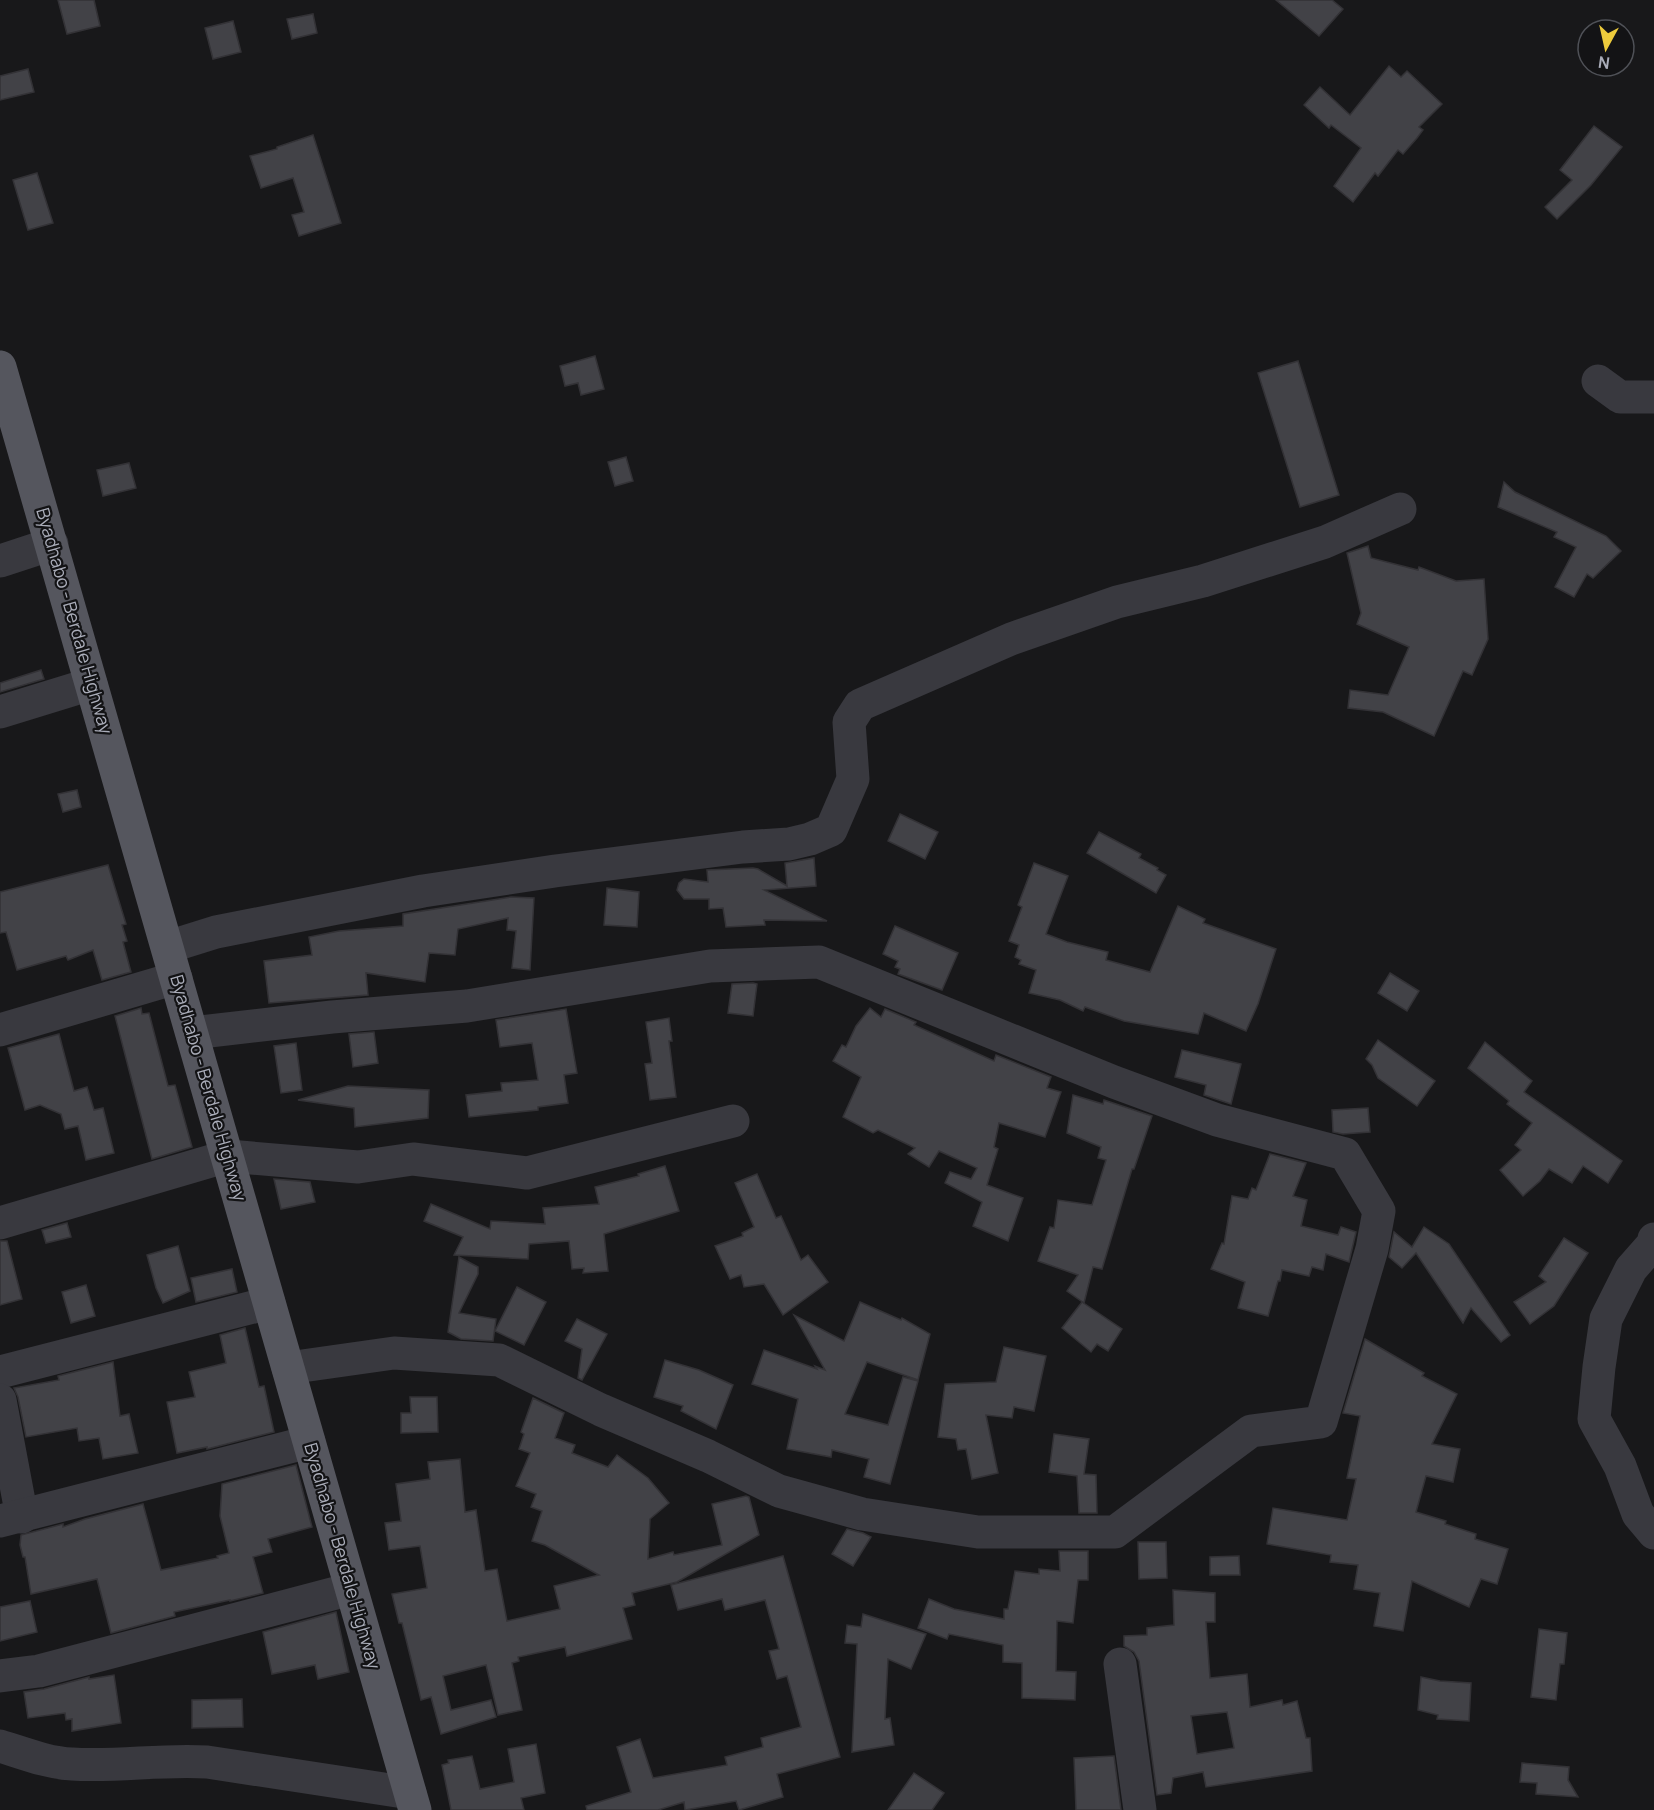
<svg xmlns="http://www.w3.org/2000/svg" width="1654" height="1810" font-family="Manrope,sans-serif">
  <rect width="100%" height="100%" fill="#18181a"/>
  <!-- building -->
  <g fill="#424247" stroke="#333236" stroke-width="1.5" fill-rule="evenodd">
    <polygon points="58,0 94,0 100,26 67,34"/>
    <polygon points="1276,0 1332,0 1343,9 1319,36"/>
    <polygon points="313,14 317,33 292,39 287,19"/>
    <polygon points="233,21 241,52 213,59 205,28"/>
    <polygon points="1389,66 1401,77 1407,71 1442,104 1419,127 1423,130 1417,138 1403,154 1398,150 1378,176 1375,173 1353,202 1334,186 1361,148 1331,125 1329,128 1304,105 1320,87 1350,115"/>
    <polygon points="28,69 34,92 0,100 0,76"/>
    <polygon points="1594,126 1622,147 1591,185 1557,219 1545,207 1572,180 1560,170"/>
    <polygon points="313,135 341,223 299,236 292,215 304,212 293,178 261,188 250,156 277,149 277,147"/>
    <polygon points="37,173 53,223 28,230 13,180"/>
    <polygon points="595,356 604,389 581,395 578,383 565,386 560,366"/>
    <polygon points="1298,361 1339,495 1300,507 1258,373"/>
    <polygon points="626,457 633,481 615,486 608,462"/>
    <polygon points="129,463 136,488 103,496 97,470"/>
    <polygon points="1504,482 1515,492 1606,536 1621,551 1593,578 1587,574 1574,597 1555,587 1576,547 1554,537 1557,532 1498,507"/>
    <polygon points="1368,546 1371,558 1418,570 1419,567 1456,581 1484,579 1488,639 1472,675 1463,671 1434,736 1383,712 1348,708 1350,690 1388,695 1409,647 1357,624 1361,613 1347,553"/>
    <polygon points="41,670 44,679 0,692 0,683"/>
    <polygon points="77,790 81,807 63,812 58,794"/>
    <polygon points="900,814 938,832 925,859 888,841"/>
    <polygon points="1099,832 1141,854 1139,858 1158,868 1157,870 1166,875 1156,893 1087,853"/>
    <polygon points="814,858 816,886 764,890 827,921 764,920 765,925 726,927 723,908 709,909 709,899 684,899 677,890 679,883 684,879 708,882 707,870 753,868 758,869 787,886 785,863"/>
    <polygon points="1034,863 1068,876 1046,934 1067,942 1108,952 1106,960 1150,972 1178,906 1205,919 1203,923 1276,949 1258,1004 1246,1031 1204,1013 1198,1034 1124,1021 1085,1007 1083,1011 1060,1000 1029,993 1036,970 1019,964 1021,960 1015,957 1019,945 1009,941 1022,907 1018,905"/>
    <polygon points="108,865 126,924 122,925 127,941 123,942 131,972 102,980 93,950 68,960 66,956 17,970 6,932 0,933 0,892"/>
    <polygon points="607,888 639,892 637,927 604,925"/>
    <polygon points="511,897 534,898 530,970 512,968 516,931 507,930 508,918 458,929 455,955 429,953 425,982 366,973 368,995 269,1003 264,961 312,955 309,937 339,931 403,926 403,914"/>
    <polygon points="895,926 958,953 942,990 898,974 900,969 895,967 898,961 883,954"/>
    <polygon points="1390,973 1419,991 1407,1011 1378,993"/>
    <polygon points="753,983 757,984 753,1016 728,1013 732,984"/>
    <polygon points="141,1008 142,1014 149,1013 168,1086 175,1085 192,1147 152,1159 115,1016"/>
    <polygon points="870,1008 881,1017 885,1009 916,1022 914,1025 994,1061 996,1055 1051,1077 1047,1088 1061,1092 1045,1137 999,1123 994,1147 998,1149 987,1185 1023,1198 1008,1241 973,1226 982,1202 945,1183 950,1172 971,1179 977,1168 939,1151 929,1167 908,1154 915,1148 878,1130 873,1133 843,1117 861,1077 833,1061 842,1045 846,1047 856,1026"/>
    <polygon points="566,1009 577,1073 564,1075 568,1103 538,1107 538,1110 469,1117 466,1095 502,1091 501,1083 538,1080 532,1043 500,1047 496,1020"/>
    <polygon points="669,1018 672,1041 669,1041 676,1097 650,1100 645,1064 652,1063 646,1022"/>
    <polygon points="374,1032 378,1063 353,1067 349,1034"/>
    <polygon points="59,1034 74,1091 87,1087 94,1110 103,1108 114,1153 86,1160 78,1126 65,1129 61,1114 40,1105 25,1110 8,1048"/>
    <polygon points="1378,1040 1435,1081 1417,1106 1378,1078 1372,1065 1366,1059"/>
    <polygon points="1485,1042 1532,1081 1524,1092 1622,1161 1608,1183 1583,1166 1572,1183 1549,1169 1540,1181 1523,1196 1500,1170 1521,1150 1515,1145 1532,1123 1507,1104 1509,1101 1468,1068"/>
    <polygon points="296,1043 302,1090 281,1093 274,1046"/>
    <polygon points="1182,1050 1241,1064 1231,1104 1204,1095 1206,1085 1175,1077"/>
    <polygon points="348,1086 429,1090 428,1118 355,1127 354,1108 298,1100"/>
    <polygon points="1073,1095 1103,1104 1104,1100 1152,1116 1134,1169 1132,1169 1102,1269 1093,1267 1084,1303 1067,1291 1078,1275 1038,1261 1050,1227 1054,1228 1058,1200 1092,1205 1106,1160 1098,1158 1101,1147 1067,1133"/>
    <polygon points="1368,1108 1370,1132 1343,1134 1333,1132 1332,1110"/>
    <polygon points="1270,1154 1306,1163 1293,1196 1307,1200 1301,1226 1338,1235 1341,1227 1356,1232 1349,1262 1326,1254 1323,1270 1312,1267 1309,1276 1282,1270 1280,1281 1278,1281 1268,1316 1238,1308 1245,1282 1211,1269 1222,1243 1224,1244 1232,1196 1248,1199 1252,1188 1256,1190"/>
    <polygon points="665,1166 679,1211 604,1234 608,1271 583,1273 584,1268 572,1269 569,1241 529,1244 528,1259 454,1255 463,1237 424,1221 431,1204 490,1229 491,1221 545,1224 543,1208 599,1204 595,1187 639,1176 638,1174"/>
    <polygon points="757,1174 776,1218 781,1216 801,1260 808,1255 828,1282 783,1315 764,1284 744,1287 741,1275 730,1279 715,1246 743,1236 742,1233 754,1227 735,1183"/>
    <polygon points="274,1179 310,1182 315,1202 281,1209"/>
    <polygon points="67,1223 71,1237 46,1243 42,1230"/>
    <polygon points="1424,1227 1449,1244 1510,1335 1501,1342 1471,1308 1463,1323 1416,1253 1402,1268 1389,1257 1394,1232 1412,1247"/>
    <polygon points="1564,1238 1588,1253 1554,1306 1530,1324 1514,1302 1546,1282 1539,1276"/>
    <polygon points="0,1241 7,1241 22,1299 0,1305"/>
    <polygon points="178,1246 190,1291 163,1303 156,1288 147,1255"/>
    <polygon points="459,1257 478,1267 478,1274 459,1313 496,1319 493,1341 461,1339 448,1332"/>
    <polygon points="232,1269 237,1292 196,1302 191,1278"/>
    <polygon points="86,1285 95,1316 71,1323 62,1292"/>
    <polygon points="517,1287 546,1302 524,1345 495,1331"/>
    <polygon points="860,1302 901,1320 902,1318 930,1334 918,1380 867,1362 845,1414 888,1425 903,1377 918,1381 890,1484 864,1477 869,1459 832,1450 831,1457 787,1449 798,1399 752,1384 764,1350 817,1369 815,1366 825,1370 794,1315 844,1341"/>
    <polygon points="1082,1302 1122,1329 1108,1351 1097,1344 1091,1352 1062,1328"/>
    <polygon points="577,1319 607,1334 582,1380 578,1378 582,1349 565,1341"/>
    <polygon points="245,1328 259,1387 264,1386 274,1432 207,1449 207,1447 177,1453 167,1402 195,1397 189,1372 226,1363 220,1335"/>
    <polygon points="1365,1339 1424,1373 1422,1376 1457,1394 1432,1444 1460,1449 1453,1482 1426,1476 1416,1512 1446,1521 1445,1524 1476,1534 1475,1539 1508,1549 1497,1584 1481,1579 1469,1607 1412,1581 1403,1631 1374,1626 1380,1593 1354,1589 1358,1565 1330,1562 1331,1555 1267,1544 1273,1508 1347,1520 1356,1479 1347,1478 1360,1416 1343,1413"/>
    <polygon points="1004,1347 1046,1356 1034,1411 1014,1407 1012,1418 986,1415 998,1473 972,1479 966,1449 958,1450 956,1439 938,1437 945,1384 996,1382"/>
    <polygon points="665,1360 699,1370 733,1385 716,1429 681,1411 683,1406 654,1397"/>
    <polygon points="113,1362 120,1416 129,1414 138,1453 103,1459 99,1438 79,1441 77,1428 26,1437 18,1397 14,1388 59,1380 58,1376"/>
    <polygon points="410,1397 437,1397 438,1432 401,1433 401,1413 411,1413"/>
    <polygon points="533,1398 564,1413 555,1438 575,1445 572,1453 608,1467 617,1455 648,1478 669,1503 650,1519 648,1559 673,1552 674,1555 722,1545 712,1504 746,1496 749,1497 759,1535 677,1582 632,1593 635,1605 623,1608 632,1639 567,1656 565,1647 518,1657 519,1661 512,1663 522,1710 498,1715 486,1665 443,1676 451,1710 491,1700 496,1717 441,1734 431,1697 421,1700 402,1623 399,1623 392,1594 427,1588 420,1546 389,1550 385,1523 401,1521 396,1484 430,1479 428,1462 460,1459 465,1512 476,1510 485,1571 497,1569 507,1621 560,1609 554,1586 599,1575 545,1545 532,1541 542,1511 531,1507 536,1494 516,1486 530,1453 519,1449 524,1434 521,1432"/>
    <polygon points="1054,1434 1089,1439 1084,1474 1096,1475 1097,1513 1079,1513 1077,1476 1049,1472"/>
    <polygon points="296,1465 312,1527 268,1539 272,1552 253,1557 263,1593 230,1601 230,1600 174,1612 175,1616 111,1633 97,1579 31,1594 25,1557 23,1557 20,1545 21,1535 63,1524 63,1527 85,1519 143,1504 161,1570 218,1558 217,1556 229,1553 220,1516 222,1484"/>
    <polygon points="847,1529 863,1533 871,1537 853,1566 832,1554"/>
    <polygon points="1138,1542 1166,1542 1167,1578 1139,1579"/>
    <polygon points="1059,1551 1088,1551 1088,1580 1078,1580 1073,1623 1057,1621 1056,1671 1076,1672 1075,1700 1022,1698 1022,1663 1003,1662 1003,1645 949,1634 947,1639 918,1628 929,1599 954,1609 1004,1619 1004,1609 1008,1609 1015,1571 1039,1574 1039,1569 1060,1571"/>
    <polygon points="783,1556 840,1757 777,1774 783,1797 739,1810 736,1801 685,1810 684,1802 658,1810 587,1810 586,1806 631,1792 617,1747 640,1739 653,1778 727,1765 725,1757 763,1747 761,1738 801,1727 787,1676 777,1679 769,1651 779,1649 765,1600 725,1610 722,1599 678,1610 671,1585"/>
    <polygon points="1239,1556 1240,1575 1210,1575 1210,1557"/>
    <path d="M 1173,1590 L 1215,1593 L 1215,1622 L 1206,1622 L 1210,1678 L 1247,1674 L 1250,1707 L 1282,1700 L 1283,1705 L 1297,1701 L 1306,1738 L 1310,1738 L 1312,1771 L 1206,1787 L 1203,1772 L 1173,1778 L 1171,1793 L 1157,1795 L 1139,1661 L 1134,1652 L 1124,1646 L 1124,1636 L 1147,1635 L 1147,1628 L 1174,1625 ZM 1227,1712 L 1234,1748 L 1197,1754 L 1191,1716 Z"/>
    <polygon points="30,1601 37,1632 0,1641 0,1607"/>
    <polygon points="336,1612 349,1672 318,1679 315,1665 272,1674 263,1632"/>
    <polygon points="863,1614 926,1634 911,1669 888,1659 885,1719 890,1718 894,1745 852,1752 857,1644 845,1643 847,1625 861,1627"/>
    <polygon points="1539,1629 1567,1633 1564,1664 1560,1664 1556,1700 1531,1697"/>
    <polygon points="114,1675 121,1723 72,1731 72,1719 66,1720 65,1713 28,1718 24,1692 44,1689 89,1677 89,1679"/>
    <polygon points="1421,1677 1440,1681 1471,1683 1469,1721 1437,1719 1438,1715 1418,1710"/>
    <polygon points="242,1699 243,1727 192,1728 192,1700"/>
    <polygon points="536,1744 545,1793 521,1798 524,1810 451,1810 442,1765 449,1763 448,1760 472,1756 480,1789 514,1782 508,1749"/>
    <polygon points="1114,1756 1121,1810 1076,1810 1074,1758"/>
    <polygon points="1522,1763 1569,1767 1568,1780 1578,1797 1536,1794 1537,1783 1520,1782"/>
    <polygon points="914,1773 944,1793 932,1810 888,1810"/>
  </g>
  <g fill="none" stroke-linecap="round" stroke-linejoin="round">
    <!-- minor -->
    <g stroke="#39393f" stroke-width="33">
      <polyline points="1598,381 1620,397 1654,397"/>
      <polyline points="0,561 52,544"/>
      <polyline points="0,712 91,684"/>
      <polyline points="168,947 216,932 423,891 555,871 743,847 789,844 810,839 831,830 853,779 849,722 860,705 1011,639 1117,602 1203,581 1325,542 1400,509"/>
      <polyline points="0,1030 176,978"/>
      <polyline points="192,1033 332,1017 467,1006 710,966 819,962 1114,1082 1217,1120 1345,1154 1379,1211 1372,1249 1321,1422 1251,1431 1115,1532 978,1532 862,1514 779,1491 708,1456 601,1410 499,1360 394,1353 288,1368"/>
      <polyline points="0,1223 228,1156 358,1167 413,1159 527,1173 733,1121"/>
      <polyline points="1654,1239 1653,1244 1631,1269 1606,1319 1599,1367 1594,1419 1620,1466 1638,1514 1654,1533"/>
      <polyline points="0,1372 269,1303"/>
      <polyline points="0,1400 22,1517"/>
      <polyline points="0,1521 309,1442"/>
      <polyline points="1120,1664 1140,1810"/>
      <polyline points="0,1676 39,1671 351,1589"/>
      <path d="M 0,1746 C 23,1753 48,1763 72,1764 C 117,1767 162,1759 207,1762 L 410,1793"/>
    </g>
    <!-- major -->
    <polyline stroke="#55565e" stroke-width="33" points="0,367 415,1810"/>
  </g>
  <g text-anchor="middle" stroke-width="4.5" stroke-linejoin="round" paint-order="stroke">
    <!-- street labels -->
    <g font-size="18" fill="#aaadb9" stroke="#131315">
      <text transform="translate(74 621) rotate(74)" y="6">Byadhabo - Berdale Highway</text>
      <text transform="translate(208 1088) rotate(74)" y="6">Byadhabo - Berdale Highway</text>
      <text transform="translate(342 1556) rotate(74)" y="6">Byadhabo - Berdale Highway</text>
    </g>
  </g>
  <!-- north arrow -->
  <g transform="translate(1606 48) rotate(188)"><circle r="28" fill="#131315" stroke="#4f5157" stroke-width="1.5"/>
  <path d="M0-4.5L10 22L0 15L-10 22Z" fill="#edcb3c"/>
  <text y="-9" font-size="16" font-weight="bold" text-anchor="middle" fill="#aaadb9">N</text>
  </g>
</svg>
